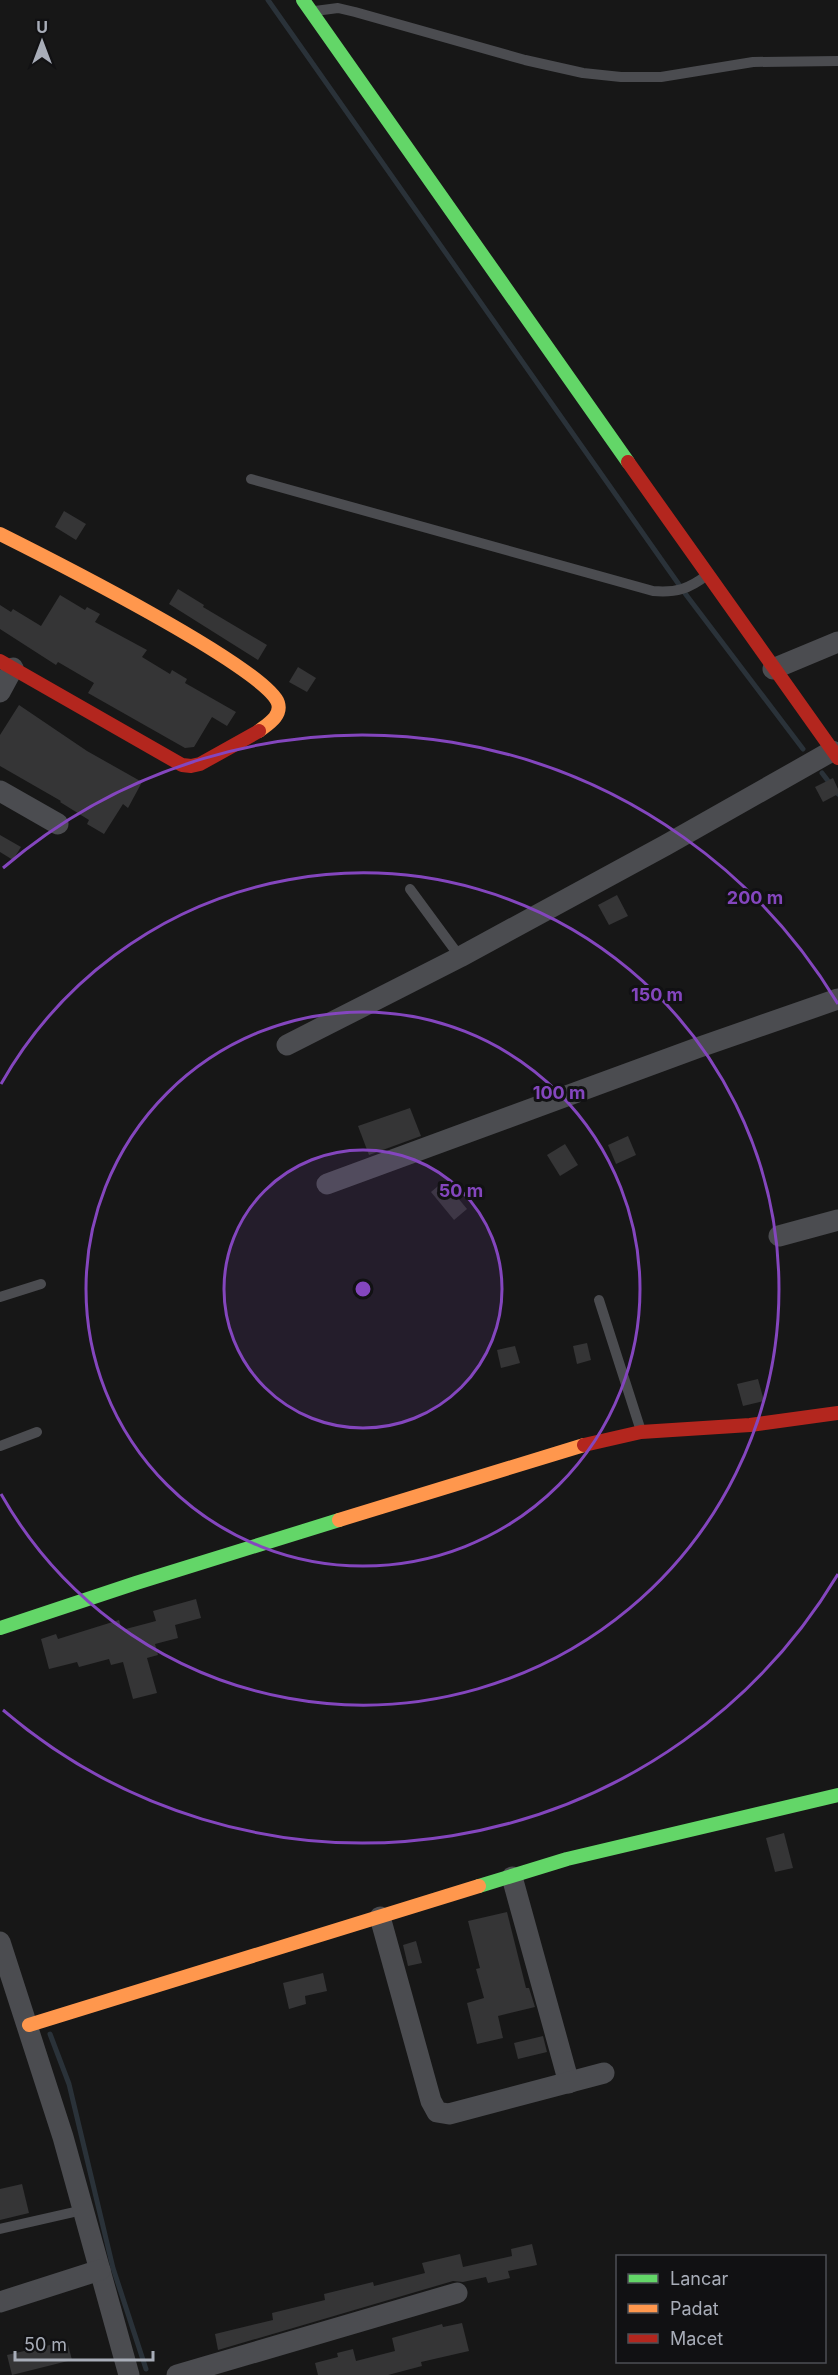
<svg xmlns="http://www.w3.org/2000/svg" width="838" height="2375" font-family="Inter,sans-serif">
  <rect width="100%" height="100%" fill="#171717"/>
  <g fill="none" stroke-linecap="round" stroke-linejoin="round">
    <!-- stream -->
    <g stroke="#2a3239" stroke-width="5">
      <polyline points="268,0 687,596 803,749"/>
      <polyline points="822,773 838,794"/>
      <polyline points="50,2034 69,2084 113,2268 146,2369"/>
    </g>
  </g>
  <!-- building -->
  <g fill="#353536">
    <polygon points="64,511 86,524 76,540 55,527"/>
    <polygon points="178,589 204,605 203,607 267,645 258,660 169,604"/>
    <polygon points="60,595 85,610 87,607 100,614 95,622 147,650 142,657 170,674 172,670 187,679 185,683 236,712 227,726 212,717 194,747 185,748 88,693 94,683 58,662 56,665 0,629 0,605 11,612 13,609 41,626"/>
    <polygon points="298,667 316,678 307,692 289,682"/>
    <polygon points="19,705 87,751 142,782 128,808 123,804 104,834 87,824 89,820 60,802 61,801 0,766 0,735"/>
    <polygon points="833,778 838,789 838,794 823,802 815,787"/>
    <polygon points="0,835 21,847 13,860 0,852"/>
    <polygon points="617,895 628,916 609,925 598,905"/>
    <polygon points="410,1108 421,1136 369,1155 358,1126"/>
    <polygon points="628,1136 636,1155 616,1164 608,1145"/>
    <polygon points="565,1144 578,1165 560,1176 547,1155"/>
    <polygon points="444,1181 467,1209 454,1220 431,1192"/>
    <polygon points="587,1343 591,1360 577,1364 573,1346"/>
    <polygon points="515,1346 520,1363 501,1368 497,1350"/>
    <polygon points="758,1379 764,1401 743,1406 737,1384"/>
    <polygon points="196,1599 201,1618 175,1625 178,1638 155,1644 158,1655 147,1658 157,1693 133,1699 123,1662 111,1665 109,1659 79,1667 77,1662 49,1669 41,1639 56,1634 58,1639 119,1620 122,1630 156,1621 153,1611"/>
    <polygon points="784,1833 793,1868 775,1872 766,1838"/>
    <polygon points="507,1912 526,1988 529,1988 535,2007 498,2016 503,2038 477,2044 467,2003 484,1998 476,1969 480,1968 468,1921"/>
    <polygon points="416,1941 422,1963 408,1966 403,1945"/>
    <polygon points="323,1973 327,1991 305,1996 306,2004 289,2009 283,1983"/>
    <polygon points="543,2036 547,2052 518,2059 514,2043"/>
    <polygon points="22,2184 29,2213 0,2220 0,2189"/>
    <polygon points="532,2244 537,2265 508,2271 510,2278 488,2283 486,2277 463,2282 453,2281 218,2350 215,2334 273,2320 272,2313 325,2300 324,2294 373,2282 374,2286 425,2273 422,2263 460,2254 463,2267 512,2256 511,2249"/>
    <polygon points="462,2323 469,2351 421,2362 422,2366 388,2375 318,2375 315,2363 338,2357 337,2353 353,2349 356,2361 395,2351 392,2338 442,2324 443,2327"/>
    <polygon points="67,2341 72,2360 12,2375 7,2355"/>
  </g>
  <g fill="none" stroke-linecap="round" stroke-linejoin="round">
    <!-- lane -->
    <g stroke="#4b4c50" stroke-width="10">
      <polyline points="315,11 338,8 355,12 525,60 583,73 621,77 661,77 753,62 838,61"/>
      <path d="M 251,479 L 653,591 C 676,593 689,589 707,575"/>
      <polyline points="410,889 460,957"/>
      <polyline points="0,1297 41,1284"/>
      <polyline points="599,1300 641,1431"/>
      <polyline points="0,1446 37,1432"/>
      <polyline points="0,2229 83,2210"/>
    </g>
    <!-- street -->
    <g stroke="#4b4c50" stroke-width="21">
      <polyline points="773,669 838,642"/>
      <polyline points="0,692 13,668"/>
      <polyline points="0,791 58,824"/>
      <polyline points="287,1045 460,957 666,845 832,751"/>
      <polyline points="327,1184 697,1048 838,999"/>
      <polyline points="779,1236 838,1220"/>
      <polyline points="512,1877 569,2083"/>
      <polyline points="380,1917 431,2101 437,2112 449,2114 604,2073"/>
      <polyline points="0,1942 63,2137 129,2375"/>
      <polyline points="0,2302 100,2270"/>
      <polyline points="177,2375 457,2293"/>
    </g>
    <!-- fast -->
    <g stroke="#63d668" stroke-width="14">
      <polyline points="303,0 628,462"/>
      <polyline points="0,1628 136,1583 339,1520"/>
      <polyline points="479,1886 567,1859 838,1795"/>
    </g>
    <!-- slow -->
    <g stroke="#ff974d" stroke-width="14">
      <path d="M 0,534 C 42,555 267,668 278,703 C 282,716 268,724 259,731"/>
      <polyline points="339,1520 584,1445"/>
      <polyline points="29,2025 479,1886"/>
    </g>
    <!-- jam -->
    <g stroke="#b3261e" stroke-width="14">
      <polyline points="628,462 838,758"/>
      <polyline points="0,661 182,765 191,766 200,764 259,731"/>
      <polyline points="584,1445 641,1432 750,1425 838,1413"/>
    </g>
  </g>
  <!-- distance rings -->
  <circle cx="363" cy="1289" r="139" fill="#8446be" fill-opacity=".12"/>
  <g fill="none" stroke="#8446be" stroke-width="3">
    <circle cx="363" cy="1289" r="139"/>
    <circle cx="363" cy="1289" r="277"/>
    <path d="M1 1084A416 416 0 1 1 1 1494"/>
    <path d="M838 1574A554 554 0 0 1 3 1710M3 868A554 554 0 0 1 838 1004"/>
  </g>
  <circle cx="363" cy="1289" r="9" fill="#8446be" stroke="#111113" stroke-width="3"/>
  <g font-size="18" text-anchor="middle" font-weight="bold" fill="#8446be" stroke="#111113" stroke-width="6" stroke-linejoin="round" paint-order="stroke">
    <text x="755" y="904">200 m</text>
    <text x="657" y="1001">150 m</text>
    <text x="559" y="1099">100 m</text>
    <text x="461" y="1197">50 m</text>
  </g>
  <!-- legend -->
  <rect x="616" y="2255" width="210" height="108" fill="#111113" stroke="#4d4f55" stroke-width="1.5"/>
  <rect x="628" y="2274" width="30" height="9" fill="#63d668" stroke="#4d4f55" stroke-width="1.5"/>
  <text x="670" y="2285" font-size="18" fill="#a8adb8">Lancar</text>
  <rect x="628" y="2304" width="30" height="9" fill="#ff974d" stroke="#4d4f55" stroke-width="1.5"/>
  <text x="670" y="2315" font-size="18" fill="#a8adb8">Padat</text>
  <rect x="628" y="2334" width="30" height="9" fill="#b3261e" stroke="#4d4f55" stroke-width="1.5"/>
  <text x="670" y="2345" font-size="18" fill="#a8adb8">Macet</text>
  <!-- north arrow -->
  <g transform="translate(42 42)" stroke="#111113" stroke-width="4.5" paint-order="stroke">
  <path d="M0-4.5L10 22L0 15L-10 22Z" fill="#a8adb8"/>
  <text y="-9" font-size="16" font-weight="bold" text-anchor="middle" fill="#a8adb8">U</text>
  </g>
  <!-- scale -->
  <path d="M15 2351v9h138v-9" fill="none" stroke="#a8adb8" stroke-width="3"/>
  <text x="24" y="2351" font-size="18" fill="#a8adb8" stroke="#111113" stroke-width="4.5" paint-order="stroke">50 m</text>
</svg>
